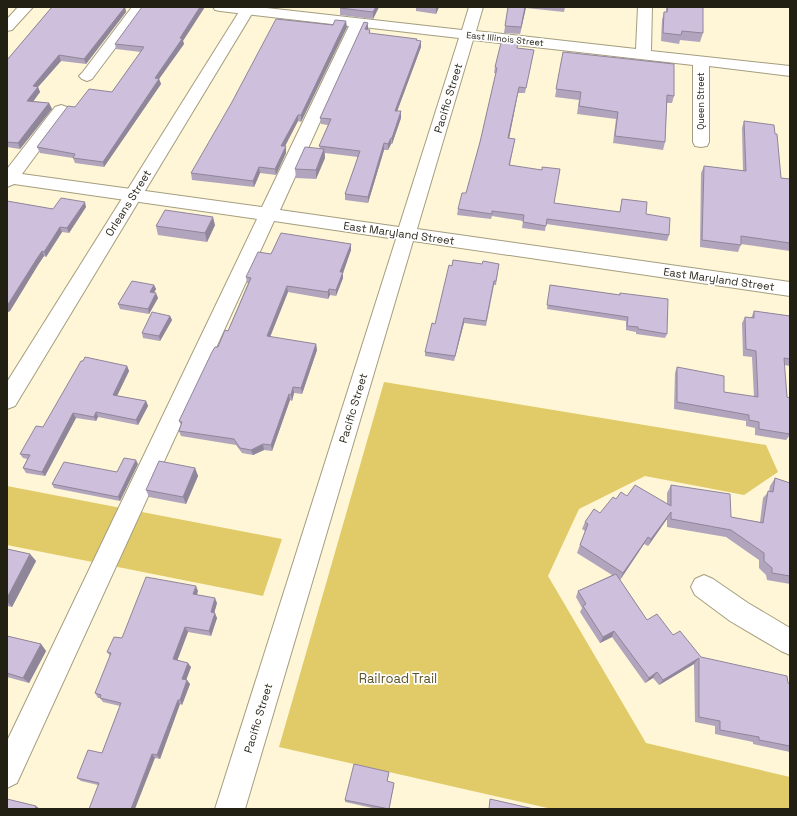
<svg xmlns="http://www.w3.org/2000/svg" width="797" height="816" font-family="'Space Grotesk',sans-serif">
  <rect width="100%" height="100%" fill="#fef6d6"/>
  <!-- green -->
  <g fill="#e1cb69">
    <polygon points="384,382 766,445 778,472 744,495 645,476 579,509 548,576 646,743 790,777 790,809 552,809 279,747"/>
    <polygon points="7,486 282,539 263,596 7,545"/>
  </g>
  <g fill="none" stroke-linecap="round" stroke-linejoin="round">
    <defs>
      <g id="minor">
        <polygon points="18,7 33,7 12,30 7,31 7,19"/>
        <polygon points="132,7 146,7 92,79 87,81 82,79 79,76 82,73"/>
        <path d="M 213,7 L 258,7 L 462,30 L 469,7 L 483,7 L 476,31 L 636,49 L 638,7 L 652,7 L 651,51 L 790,66 L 790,76 L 709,66 L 709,142 L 707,146 L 701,147 L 695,146 L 693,142 L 693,65 L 473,40 L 417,229 L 790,282 L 790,296 L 413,241 L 245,809 L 215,809 L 396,239 L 274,221 L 17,783 L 7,788 L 7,741 L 257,219 L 14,184 L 7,187 L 7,169 L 55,107 L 61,105 L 67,107 L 69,110 L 22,174 L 262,207 L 349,26 L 220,11 L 215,10 ZM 363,27 L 459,38 L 399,227 L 280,210 Z"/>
        <polygon points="704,575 713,579 748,603 790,628 790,655 781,651 730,621 695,595 691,587 695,579"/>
      </g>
      <polygon id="major" points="242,7 256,7 15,406 7,409 7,382"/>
    </defs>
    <!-- minor casing -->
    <use href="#minor" stroke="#a49d7f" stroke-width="2"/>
    <!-- major casing -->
    <use href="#major" stroke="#a49d7f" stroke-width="2"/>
    <!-- minor -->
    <use href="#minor" fill="#fff" fill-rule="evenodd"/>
    <!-- major -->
    <use href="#major" fill="#fff" fill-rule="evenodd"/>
  </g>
  <!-- wall -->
  <g fill="#b1a4bd">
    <polygon points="52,7 125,7 126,12 86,64 61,61 38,87 40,92 33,101 49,103 52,109 20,149 7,147 7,60"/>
    <polygon points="340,7 379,7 373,19 340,15"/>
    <polygon points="416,7 439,7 436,14 416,11"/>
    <polygon points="508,7 565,7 564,12 526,8 520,34 504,33"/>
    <polygon points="666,7 703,7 703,33 700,42 680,40 679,44 661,41 662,20 664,12 666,12"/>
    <polygon points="368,23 368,30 370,30 370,34 421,41 421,47 397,111 401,118 392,144 391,144 388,150 384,150 368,203 345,200 345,194 358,157 325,153 325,158 316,179 296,178 295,169 320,148 319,146 328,125 321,124 320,118"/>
    <polygon points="347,27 301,122 298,121 285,146 286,153 276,175 260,173 254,187 192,180 191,173"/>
    <polygon points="183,41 184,44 159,79 161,84 104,167 75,163 73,158 40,153 37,147 75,107 112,92 141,52 116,49 115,44"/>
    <polygon points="517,48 534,50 525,93 518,93 509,138 514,144 510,165 554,203 620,212 622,199 646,214 669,235 667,241 546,224 545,231 522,228 523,221 492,216 491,219 457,215 458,209 466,193 480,142 496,73 494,73 495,67"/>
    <polygon points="563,52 674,96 672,103 667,103 665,142 663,150 613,143 616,119 577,114 579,100 555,97"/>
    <polygon points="744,121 775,134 781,178 790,179 790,251 741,244 738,252 700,247 701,173 704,166 743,171 742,128"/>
    <polygon points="7,201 53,209 86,207 69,233 62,232 46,257 44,256 38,265 10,311 8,312 7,312"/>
    <polygon points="215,225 207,242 158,235 156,226"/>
    <polygon points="351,250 343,273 343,278 336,296 330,295 328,299 288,292 270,337 316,344 317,350 302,394 294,393 292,401 290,400 272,451 264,450 253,455 242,453 236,445 181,436 179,431 181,425 179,421 218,347 228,331 248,283 247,283 246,277 271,254"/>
    <polygon points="499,264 496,285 494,285 486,326 464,323 454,361 425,356 425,352 435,324 452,266"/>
    <polygon points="154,285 156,289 154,293 158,298 149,314 120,309 118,304"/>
    <polygon points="550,285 619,295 620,293 667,334 665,338 636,334 636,332 626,330 626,321 547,309"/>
    <polygon points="754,311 790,316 790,366 784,365 787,397 790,398 790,435 786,440 755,435 755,428 746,426 746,421 674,409 675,373 677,367 724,392 754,397 752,357 743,356 742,323 745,317 751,318"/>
    <polygon points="170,316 172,320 160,341 143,338 142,333"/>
    <polygon points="127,366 129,371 117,396 146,401 148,406 138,425 98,417 96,421 76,418 45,476 26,473 23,468 27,459 23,458 20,454"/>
    <polygon points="138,464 120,501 54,488 52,484 117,472"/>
    <polygon points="195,468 198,476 186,504 149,497 146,490"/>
    <polygon points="775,478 790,483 790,584 767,580 766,575 759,568 759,560 726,537 667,527 667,519 648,546 644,544 620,580 647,620 673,635 701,657 790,684 790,752 753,744 753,742 715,734 715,726 695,722 694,664 659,685 653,678 645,683 612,637 600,643 580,612 582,608 576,597 578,591 612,575 577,553 585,531 582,529 585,522 600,513 616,499 627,496 667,504 667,493 671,485 731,517 760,522 763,498 769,491 770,486"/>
    <polygon points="7,549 30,554 36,561 12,607 7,606"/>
    <polygon points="198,591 197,595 217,603 214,613 217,618 211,636 188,632 177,660 191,667 186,680 190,684 182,705 180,704 160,759 155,758 98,785 81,781 77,778 102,753 120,706 103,702 100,698 98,698 95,693 110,656 107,652 122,638"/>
    <polygon points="7,636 41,644 46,651 29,683 7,677"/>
    <polygon points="389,774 387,782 394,785 389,809 377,809 345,802 345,800"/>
  </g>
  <!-- shaded-wall -->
  <g fill="#90869a">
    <polygon points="125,7 126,12 86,64 84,59"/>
    <polygon points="200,7 205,7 183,41 184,44 159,79 161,84 104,167 103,162 180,38"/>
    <polygon points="376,7 379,7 373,19 373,12"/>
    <polygon points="436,7 439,7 436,14"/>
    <polygon points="525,7 526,7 520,34 521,27"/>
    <polygon points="346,21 347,27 301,122 301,115"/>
    <polygon points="368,23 368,29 365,36 365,29"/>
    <polygon points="421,41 421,47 395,117 395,111"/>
    <polygon points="59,55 61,61 38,87 40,92 30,106 27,101 33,86"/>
    <polygon points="519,87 518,93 508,144 508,138"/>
    <polygon points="49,103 52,109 20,149 18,143"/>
    <polygon points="401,111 401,118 392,144 392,138"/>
    <polygon points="298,115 298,121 282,152 281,146"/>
    <polygon points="391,138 391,144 388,150 388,144"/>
    <polygon points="384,143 384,150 368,203 368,197"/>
    <polygon points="286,146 286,153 276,175 275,169"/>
    <polygon points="324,149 325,158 316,179 316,170"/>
    <polygon points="259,167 260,173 254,187 253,181"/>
    <polygon points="85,202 86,207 69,233 67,228"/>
    <polygon points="213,217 215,225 207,242 205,233"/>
    <polygon points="60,227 62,232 46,257 44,252"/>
    <polygon points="351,244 351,250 343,273 343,278 336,296 336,290 340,272"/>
    <polygon points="42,251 44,256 38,265 10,311 8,312 7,310 7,306 36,260"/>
    <polygon points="154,285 156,289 151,297 150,292"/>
    <polygon points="287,286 288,292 268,342 267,336"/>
    <polygon points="329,289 330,295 328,299 328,292"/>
    <polygon points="156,293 158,298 149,314 148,309"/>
    <polygon points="170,316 172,320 160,341 159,336"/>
    <polygon points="464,318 464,323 454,361 455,356"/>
    <polygon points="316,344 317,350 302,394 301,388"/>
    <polygon points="127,366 129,371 115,400 113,395"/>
    <polygon points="293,387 294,393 292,401 291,395"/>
    <polygon points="289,394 290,400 272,451 271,445"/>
    <polygon points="146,401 148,406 138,425 136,420"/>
    <polygon points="96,412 98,417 96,421 94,417"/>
    <polygon points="73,413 76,418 45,476 42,472"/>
    <polygon points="263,444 264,450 253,455 251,450"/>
    <polygon points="136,460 138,464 120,501 118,497"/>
    <polygon points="195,468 198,476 186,504 183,497"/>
    <polygon points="671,512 667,519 648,546 651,539"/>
    <polygon points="648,537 644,544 620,580 623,573"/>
    <polygon points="30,554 36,561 12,607 7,601 7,598"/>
    <polygon points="196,586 198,591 195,599 193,594"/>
    <polygon points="215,598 217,603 213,617 211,612"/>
    <polygon points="215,613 217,618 211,636 209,631"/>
    <polygon points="185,627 188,632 176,664 173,659"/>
    <polygon points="614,631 612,637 600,643 603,637"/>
    <polygon points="41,644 46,651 29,683 23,678"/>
    <polygon points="699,658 694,664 659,685 663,680"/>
    <polygon points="188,663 191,667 185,683 182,679"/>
    <polygon points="657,672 653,678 645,683 649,678"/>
    <polygon points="187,680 190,684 182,705 180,700"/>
    <polygon points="178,700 180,704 160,759 157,755"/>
    <polygon points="152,754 155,758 135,809 131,809"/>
    <polygon points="36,806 40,809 35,809"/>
  </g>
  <!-- building -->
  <g fill="#cebfdc" stroke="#90869a">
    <polygon points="52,7 125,7 84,59 59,55 33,86 38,87 27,101 49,103 18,143 7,142 7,60"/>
    <polygon points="142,7 200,7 180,38 182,39 155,78 159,79 103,162 73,158 75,154 37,147 68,106 75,107 89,89 112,92 144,47 115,44"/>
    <polygon points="340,7 376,7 373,12 340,8"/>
    <polygon points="508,7 525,7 521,27 505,26"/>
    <polygon points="668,7 703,7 703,33 682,31 681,35 663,33 664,12 667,12"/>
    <polygon points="276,19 333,25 335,20 346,21 301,115 298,115 281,146 286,146 275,169 259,167 253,181 191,173 232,102"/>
    <polygon points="364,22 368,23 365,29 370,30 369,33 417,39 416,40 421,41 395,111 401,111 392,138 391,138 388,144 384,143 368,197 345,194 360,151 319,146 331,119 320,118"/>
    <polygon points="502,39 518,41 517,48 534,50 526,88 519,87 508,138 515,139 509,165 542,170 542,167 560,169 554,203 620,212 622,199 647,202 646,214 670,218 669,235 547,219 546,226 523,222 524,215 492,211 492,214 458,209 462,193 466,193 480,142 497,68 495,67"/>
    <polygon points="563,52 674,64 674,96 667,95 665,142 615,136 618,112 579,106 581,92 556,89"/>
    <polygon points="744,121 774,125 775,134 777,134 781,178 790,179 790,243 741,236 741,245 702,240 704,166 746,171"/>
    <polygon points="305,147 324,149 316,170 295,169"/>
    <polygon points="61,198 85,202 67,228 60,227 44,252 42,251 36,260 7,306 7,201 53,209"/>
    <polygon points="165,210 213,217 205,233 156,226"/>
    <polygon points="281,233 351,244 340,272 343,272 336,290 329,289 328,292 287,286 267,336 316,344 301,388 293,387 291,395 289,394 271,445 263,444 251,450 240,448 234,439 179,431 182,422 179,421 212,352 215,347 218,347 225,330 228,331 251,278 246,277 258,252 271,254"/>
    <polygon points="453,260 482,264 483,261 499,264 496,281 494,281 486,321 464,318 455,356 425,352 432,323 435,324 449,265 452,266"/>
    <polygon points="132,281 154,285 150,292 156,293 148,309 118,304"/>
    <polygon points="550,285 620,295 620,293 668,299 667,334 638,329 638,327 627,326 628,317 547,305"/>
    <polygon points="754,311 790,316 790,359 784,358 787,397 790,398 790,434 759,429 759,422 749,420 749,415 677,402 677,367 724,376 724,392 758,397 756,351 746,349 745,317 754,318"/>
    <polygon points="152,312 170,316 159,336 142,333"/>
    <polygon points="85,357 127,366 113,395 146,401 136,420 96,412 94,417 73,413 42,472 23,468 30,455 20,454 36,426 43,427 81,361 83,361"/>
    <polygon points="124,458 136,460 118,497 52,484 64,462 117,472"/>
    <polygon points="159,461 195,468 183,497 146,490"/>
    <polygon points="775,478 790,483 790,576 772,573 772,568 764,561 764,553 731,530 671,519 671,512 651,539 648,537 623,573 580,545 588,524 585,522 594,509 600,513 613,497 616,499 621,492 627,496 635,485 671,506 671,485 730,494 731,517 763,523 768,491 773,492"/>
    <polygon points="7,549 30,554 7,598"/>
    <polygon points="616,574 647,620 657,614 673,635 680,631 701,657 787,676 788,683 790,684 790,746 759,740 759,737 720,730 720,721 699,717 699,658 663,680 657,672 649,678 614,631 603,637 583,606 586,604 578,591"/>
    <polygon points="146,577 196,586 193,594 215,598 211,612 215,613 209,631 185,627 173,659 188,663 182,679 187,680 180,700 178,700 157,755 152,754 131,809 89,809 99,783 77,778 88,750 102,753 121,703 100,698 101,695 95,693 111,653 107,652 114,637 122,638"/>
    <polygon points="7,636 41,644 23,678 7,673"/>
    <polygon points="354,764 389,772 387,781 394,783 389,809 345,800"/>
    <polygon points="7,799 36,806 35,809 7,809"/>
    <polygon points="490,799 534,809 489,809"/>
  </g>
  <g text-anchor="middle" stroke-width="3.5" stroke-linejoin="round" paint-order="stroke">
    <!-- far-street labels -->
    <g font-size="9" fill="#221f13" stroke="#fff">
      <text transform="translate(505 39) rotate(6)" y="3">East Illinois Street</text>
      <text transform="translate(701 101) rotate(-90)" y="3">Queen Street</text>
    </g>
    <!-- street labels -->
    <g font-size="11" fill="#221f13" stroke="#fff">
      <text transform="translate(448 98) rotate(-73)" y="4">Pacific Street</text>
      <text transform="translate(128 203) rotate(-58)" y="4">Orleans Street</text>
      <text transform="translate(399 233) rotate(8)" y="4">East Maryland Street</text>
      <text transform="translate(719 279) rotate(8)" y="4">East Maryland Street</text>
      <text transform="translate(353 408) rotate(-73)" y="4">Pacific Street</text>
      <text transform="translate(258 718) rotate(-73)" y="4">Pacific Street</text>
    </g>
    <!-- near-park labels -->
    <g font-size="13" fill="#5c5328" stroke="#fff">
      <text x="398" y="683">Railroad Trail</text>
    </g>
  </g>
  <!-- border -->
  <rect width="797" height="816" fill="none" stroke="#221f13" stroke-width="16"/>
</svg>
